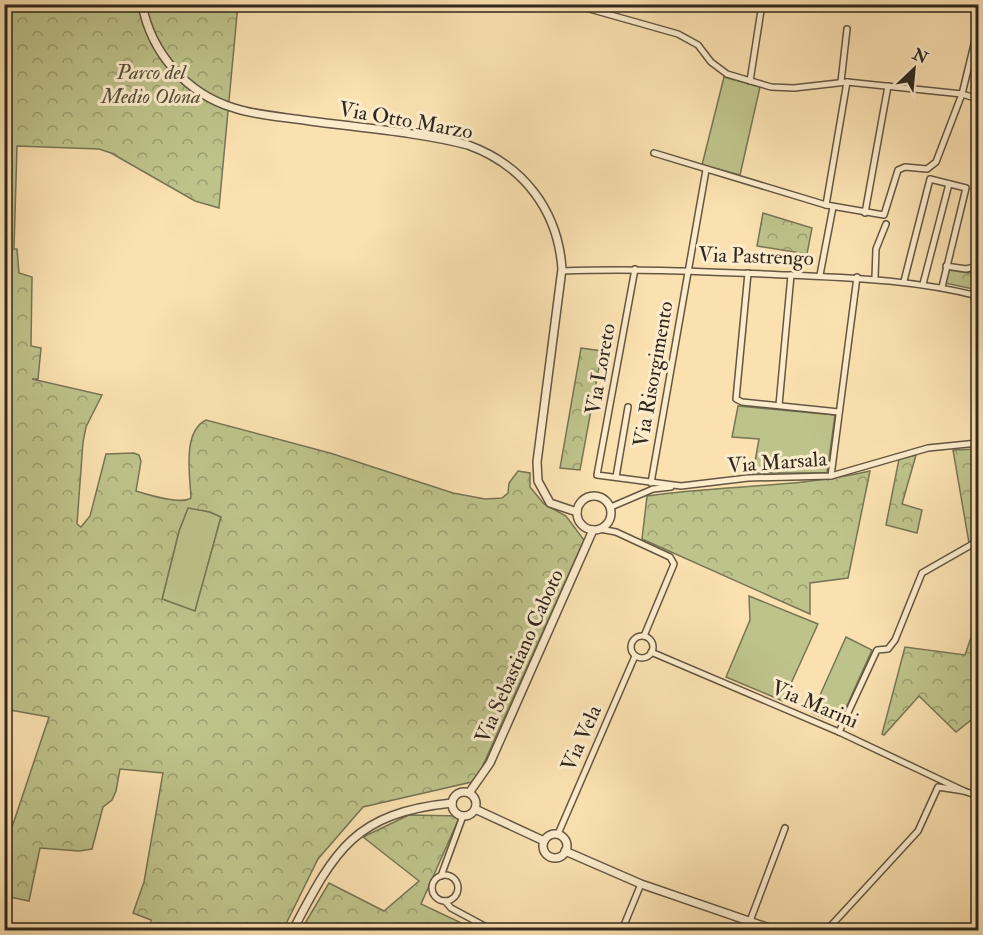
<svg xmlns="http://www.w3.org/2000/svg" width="983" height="935" font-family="'IM FELL Double Pica',serif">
  <defs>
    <pattern id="forest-crowns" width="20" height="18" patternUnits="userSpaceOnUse" patternTransform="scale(1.5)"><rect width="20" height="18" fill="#bec38b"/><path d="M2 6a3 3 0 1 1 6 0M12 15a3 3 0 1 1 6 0" fill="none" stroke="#9b9e71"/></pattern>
  </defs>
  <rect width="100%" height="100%" fill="#fbe1b0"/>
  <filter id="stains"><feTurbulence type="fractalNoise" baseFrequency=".00333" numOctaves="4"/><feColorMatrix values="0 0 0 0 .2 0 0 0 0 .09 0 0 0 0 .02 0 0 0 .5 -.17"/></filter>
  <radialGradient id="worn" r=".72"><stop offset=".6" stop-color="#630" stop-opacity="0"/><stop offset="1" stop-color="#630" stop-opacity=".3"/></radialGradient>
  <!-- grass -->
  <g fill="#bec38b" stroke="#777554" stroke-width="1.5">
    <polygon points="724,77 760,87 740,175 702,165"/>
    <polygon points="738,406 835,415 827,473 753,473 759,439 732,437"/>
    <polygon points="188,507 210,512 221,517 195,612 162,599 179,531"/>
    <polygon points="749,596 818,624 783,701 726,677 750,620"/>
    <polygon points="846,637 872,650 841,719 834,722 812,713"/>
  </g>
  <!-- forest -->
  <g fill="url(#forest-crowns)" stroke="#777554" stroke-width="1.5" fill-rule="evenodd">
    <path d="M 238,4 L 219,208 L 195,201 L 111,153 L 99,149 L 17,146 L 14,249 L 17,249 L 19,273 L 32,277 L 31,346 L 41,348 L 38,379 L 32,379 L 102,395 L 86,427 L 83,442 L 77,524 L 81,527 L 90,516 L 106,454 L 134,453 L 139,455 L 141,461 L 136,491 C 149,495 180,505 191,498 C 190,475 182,432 206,420 L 330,453 L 453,493 L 485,499 L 502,498 L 508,493 L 509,483 L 518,471 L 530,473 L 530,487 L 544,504 L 566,516 L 584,540 L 476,781 L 363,807 L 318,859 L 283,930 L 151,930 L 151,920 L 133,913 L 144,882 L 163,773 L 120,769 L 116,791 L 112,800 L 103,807 L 92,849 L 79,851 L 40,848 L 29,901 L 5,896 L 5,857 L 8,839 L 49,717 L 5,709 L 4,533 L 9,522 L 5,521 L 5,5 ZM 188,508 L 210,512 L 221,517 L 195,611 L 162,599 L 179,531 Z"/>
    <polygon points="763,213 812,228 807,254 757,246"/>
    <polygon points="949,270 969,273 978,271 978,290 945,283"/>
    <polygon points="581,348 602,351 580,470 560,468"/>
    <polygon points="978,449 978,537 969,543 953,450"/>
    <polygon points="916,455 902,504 922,510 917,533 886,525 899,459"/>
    <path d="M 870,471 L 848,578 L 810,583 L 810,614 L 642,539 L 647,496 C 721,485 797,488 870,471 Z"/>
    <polygon points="978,617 978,719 970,721 956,732 919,696 884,735 882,734 905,647 965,655"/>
    <polygon points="409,815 460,816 421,904 476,930 301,930 329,883 384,911 419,881 363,837"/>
  </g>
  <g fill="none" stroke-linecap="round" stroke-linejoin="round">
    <defs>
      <g id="minor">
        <polyline points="572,4 678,34 698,45 711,62 727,74 771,87 794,88 847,82 962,94 978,99"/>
        <polyline points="750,81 762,4"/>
        <polyline points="841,82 847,29"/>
        <polyline points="654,153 826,205 884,215 898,170 905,167 927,169 936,162 962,94 978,28"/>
        <polyline points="826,205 847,82"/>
        <polyline points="865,213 888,86"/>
        <polyline points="946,266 966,269 978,266"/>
        <polyline points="635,269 597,475 681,486 748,478 831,476 928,448 978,443"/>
        <path d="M 562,271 C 638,268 713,272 789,275 C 854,278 915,280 978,296"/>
        <polyline points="748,273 736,399 742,402 839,412"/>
        <polyline points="820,275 833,207"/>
        <polyline points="875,278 876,249 886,224"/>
        <polyline points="904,281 930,179 966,188 942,287"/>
        <polyline points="923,284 949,184"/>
        <polyline points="779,405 791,275"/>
        <polyline points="831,476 857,277"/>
        <polyline points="616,477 628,407"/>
        <polyline points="651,483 706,170"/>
        <polyline points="611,507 653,489 671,487"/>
        <polyline points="600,529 616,532 670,557 674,564 644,636"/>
        <circle cx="642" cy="647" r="11"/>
        <polyline points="651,652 839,732 964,791"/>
        <polyline points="839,732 877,650 888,649 895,640 922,573 978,541"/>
        <polyline points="558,834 635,656"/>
        <circle cx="445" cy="888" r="13"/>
        <polyline points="441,876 463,816"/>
        <polyline points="445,901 451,908 492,930"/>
        <polyline points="750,921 785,828"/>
        <polyline points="622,930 641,884"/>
        <polyline points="827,930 918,831 938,787 964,791 978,796"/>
      </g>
      <g id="tertiary">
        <path d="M 142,4 C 151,53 187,94 234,108 C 258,116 285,117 310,121 C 362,128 417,132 468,145 C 523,165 558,210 562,269 L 537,462 L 538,481 L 550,503 L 577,512"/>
        <circle cx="594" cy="513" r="17"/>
        <circle cx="464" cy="804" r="12"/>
        <polyline points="469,793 490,763 593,530"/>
        <polyline points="475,809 544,841"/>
        <circle cx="555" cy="846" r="12"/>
        <polyline points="565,851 641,884 775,930"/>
        <path d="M 293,930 C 335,850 354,813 452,803"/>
      </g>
    </defs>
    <!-- minor casing -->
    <use href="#minor" stroke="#635642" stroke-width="8"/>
    <!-- tertiary casing -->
    <use href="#tertiary" stroke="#635642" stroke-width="10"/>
    <!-- minor -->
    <use href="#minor" stroke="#fceccc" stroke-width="5"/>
    <!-- tertiary -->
    <use href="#tertiary" stroke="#fceccc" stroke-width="7"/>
  </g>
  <g text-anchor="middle" stroke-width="6" stroke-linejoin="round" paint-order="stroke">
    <!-- park labels -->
    <g font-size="21" font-style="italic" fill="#544e39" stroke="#fceccc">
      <text x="151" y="79">Parco del<tspan x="151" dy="24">Medio Olona</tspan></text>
    </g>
    <!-- street labels -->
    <g font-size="21" fill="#30271e" stroke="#fceccc">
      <text transform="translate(406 120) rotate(10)" y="7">Via Otto Marzo</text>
      <text transform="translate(756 256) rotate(2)" y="7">Via Pastrengo</text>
      <text transform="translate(600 369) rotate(-80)" y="7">Via Loreto</text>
      <text transform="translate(653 374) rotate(-80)" y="7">Via Risorgimento</text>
      <text transform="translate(777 462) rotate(-4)" y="7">Via Marsala</text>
      <text transform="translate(519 656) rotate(-66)" y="7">Via Sebastiano Caboto</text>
      <text transform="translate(815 704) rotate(23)" y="7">Via Marini</text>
      <text transform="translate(581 738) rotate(-66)" y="7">Via Vela</text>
    </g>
  </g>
  <!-- margin -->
  <rect width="983" height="935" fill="none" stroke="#fbe1b0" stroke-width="24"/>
  <rect x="6" y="6" width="971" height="923" fill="none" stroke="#30271e" stroke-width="3"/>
  <rect x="12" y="12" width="959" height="911" fill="none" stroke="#30271e" stroke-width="1.5"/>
  <!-- north arrow -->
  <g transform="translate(914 69) rotate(26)" stroke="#fceccc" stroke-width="4.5" paint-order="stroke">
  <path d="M0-4.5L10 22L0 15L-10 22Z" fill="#30271e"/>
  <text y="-9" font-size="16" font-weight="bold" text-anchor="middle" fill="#30271e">N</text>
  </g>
  <rect width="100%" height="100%" filter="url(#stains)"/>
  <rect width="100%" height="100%" fill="url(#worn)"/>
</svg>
